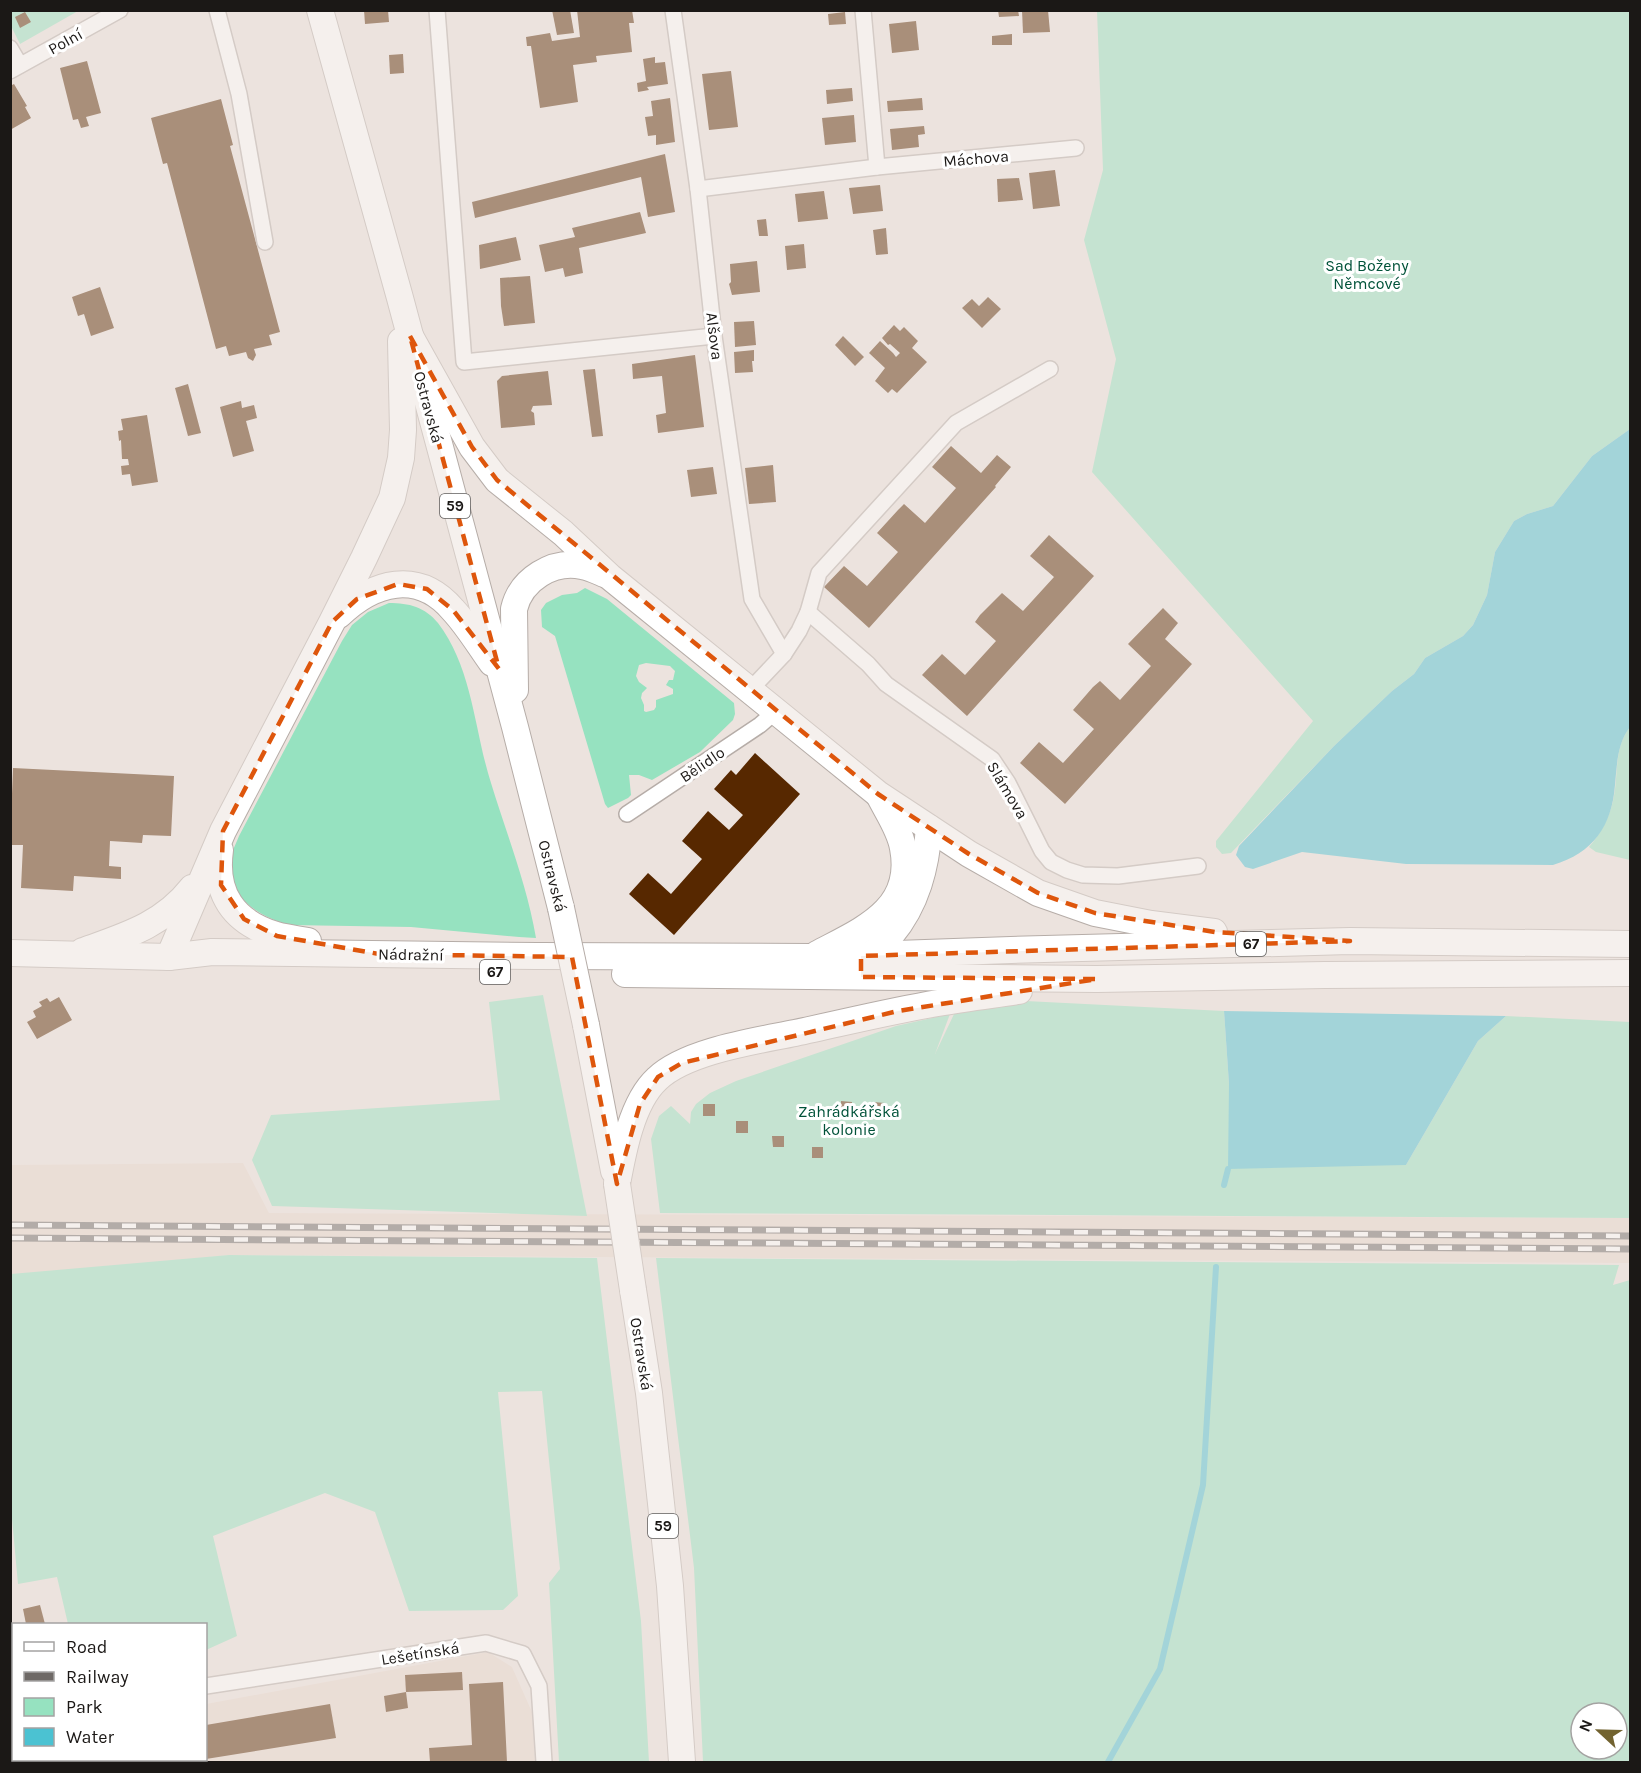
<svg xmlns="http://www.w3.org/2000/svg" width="1641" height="1773" font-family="Karla,sans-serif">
  <rect width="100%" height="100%" fill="#ece3de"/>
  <!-- built -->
  <g fill="#e7d7cd">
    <polygon points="243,1163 269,1213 1630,1218 1630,1263 229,1255 11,1277 10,1165"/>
    <polygon points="488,1652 512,1667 532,1712 535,1762 37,1762 45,1760 206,1760 206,1704"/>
  </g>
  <!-- green -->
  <g fill="#96e2c0" fill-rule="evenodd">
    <polygon points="10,11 78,11 20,44 11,26"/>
    <polygon points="1097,11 1630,11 1630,429 1592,456 1553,506 1527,514 1514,521 1495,552 1487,595 1473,625 1463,636 1425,658 1414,674 1392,691 1334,746 1231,853 1222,854 1216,847 1216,841 1313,721 1092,472 1116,359 1084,240 1103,170"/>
    <path d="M 585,588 L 607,599 L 734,703 L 735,714 L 733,720 L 700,752 L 652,780 L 639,775 L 629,775 L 631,795 L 628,798 L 608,808 L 605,804 L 555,636 L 542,627 L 541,610 L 546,603 L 562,595 L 577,593 ZM 646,663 L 670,666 L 675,671 L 673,680 L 669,680 L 666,685 L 673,689 L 673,694 L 656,700 L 656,707 L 654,710 L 646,712 L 644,711 L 644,705 L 641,698 L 642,693 L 647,688 L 639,682 L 636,676 L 639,665 Z"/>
    <path d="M 389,603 C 409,603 425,607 438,623 C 473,669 474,730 491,783 C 507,835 527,885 536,938 L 519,937 L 411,927 L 289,925 C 255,915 223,894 232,853 C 234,847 237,841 239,836 L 342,641 L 352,625 L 368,612 Z"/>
    <path d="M 1630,727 L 1630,860 L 1596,852 L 1589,847 C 1600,835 1610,816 1613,801 C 1619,775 1613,749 1630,727 Z"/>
    <polygon points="543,995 587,1216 272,1206 252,1160 271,1115 500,1100 489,1002"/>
    <polygon points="1007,1000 1224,1011 1229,1084 1406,1165 1478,1041 1506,1016 1630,1022 1630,1218 660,1213 651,1139 659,1116 671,1106 690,1124 691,1112 696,1104 710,1093 736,1081 896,1026 950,1014 935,1054 955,1012"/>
    <polygon points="229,1255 597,1258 641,1621 649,1762 559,1762 549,1583 560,1569 542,1391 498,1392 518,1596 503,1610 409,1611 375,1512 325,1493 213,1536 237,1636 206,1650 206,1624 68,1624 57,1577 18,1584 10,1497 11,1274"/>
    <path d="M 656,1258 L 1619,1265 L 1613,1285 L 1630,1280 L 1630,1762 L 703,1762 L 694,1568 ZM 1581,1713 L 1617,1713 L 1617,1749 L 1581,1749 Z"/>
  </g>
  <!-- water -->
  <g fill="#4bc2d2">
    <path d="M 1630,429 L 1630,727 C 1617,744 1617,765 1615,785 C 1612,826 1593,853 1553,865 L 1406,864 L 1302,852 L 1253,869 L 1245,867 L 1236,855 L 1239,846 L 1334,746 L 1392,691 L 1414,674 L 1425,658 L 1463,636 L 1473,625 L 1487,595 L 1495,552 L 1514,521 L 1527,514 L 1553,506 L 1592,456 Z"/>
    <polygon points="1224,1011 1506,1016 1478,1041 1406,1165 1228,1169 1229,1084"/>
  </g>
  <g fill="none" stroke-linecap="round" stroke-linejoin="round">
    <!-- stream -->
    <g stroke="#4bc2d2" stroke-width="6">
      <polyline points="1224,1185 1228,1169"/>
      <polyline points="1108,1762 1160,1669 1203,1485 1216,1267"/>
    </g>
  </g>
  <!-- building -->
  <g fill="#572800">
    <polygon points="364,10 388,10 389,22 365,24"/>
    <polygon points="552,10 570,10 574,33 557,35"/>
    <polygon points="577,10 632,10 634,23 629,23 632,52 596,56 597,62 573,65 578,102 540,108 531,46 527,46 526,37 550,33 552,41 580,37"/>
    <polygon points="998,10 1018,10 1019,16 999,17"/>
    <polygon points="1022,10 1048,10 1050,32 1023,33"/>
    <polygon points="25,12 31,22 20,28 15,17"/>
    <polygon points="845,12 846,24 829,25 828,14"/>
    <polygon points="916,21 919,50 892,53 889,24"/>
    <polygon points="1012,34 1012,45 992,45 992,36"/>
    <polygon points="403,54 404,73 390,74 389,55"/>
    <polygon points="655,57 655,63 665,62 668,84 647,87 649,90 638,92 637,83 646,81 643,59"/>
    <polygon points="87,61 101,113 86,117 89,126 81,128 78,119 73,120 60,68"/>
    <polygon points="731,71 738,127 709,130 702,74"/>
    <polygon points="14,84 27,106 25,107 31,118 10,130 10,86"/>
    <polygon points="852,88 853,101 827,104 826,90"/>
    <polygon points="670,98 675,142 656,145 656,135 648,136 645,117 653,116 651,101"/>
    <polygon points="922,98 923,110 888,112 887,101"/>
    <polygon points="221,99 233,145 230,146 280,332 269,335 272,345 254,349 256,355 253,361 248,358 246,352 229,356 226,346 216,349 167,163 163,164 151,118"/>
    <polygon points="854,115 856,142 825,145 822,118"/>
    <polygon points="924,126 925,134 918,135 919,147 892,150 890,129"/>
    <polygon points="665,154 675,212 648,217 641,177 475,218 472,202"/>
    <polygon points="1055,170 1060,206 1033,209 1029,173"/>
    <polygon points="1019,178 1023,200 998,202 997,179"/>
    <polygon points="880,185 883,211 853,214 849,188"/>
    <polygon points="824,191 828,219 798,222 795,194"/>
    <polygon points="640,212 646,233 579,248 583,273 565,277 563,268 545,272 539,245 575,237 572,228"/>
    <polygon points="766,219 768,236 759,236 757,220"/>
    <polygon points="886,228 888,254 876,255 873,230"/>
    <polygon points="516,237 521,260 480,269 479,245"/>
    <polygon points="804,244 806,268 787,270 785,246"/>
    <polygon points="757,261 760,292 732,295 729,284 731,282 730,264"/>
    <polygon points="530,276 535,323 504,326 501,306 500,278"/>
    <polygon points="100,287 114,328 91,336 84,314 78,316 72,297"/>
    <polygon points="988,297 1001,309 982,328 962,308 972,299 979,306"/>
    <polygon points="754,321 756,345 735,347 734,322"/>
    <polygon points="894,325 900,331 904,327 918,341 912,348 927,362 897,393 892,389 888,393 875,381 885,368 869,353 880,341 893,353 896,357 900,353 890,344 888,345 882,338"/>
    <polygon points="843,336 864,357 855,366 835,345"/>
    <polygon points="754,350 754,361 752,361 753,372 735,373 734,352"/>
    <polygon points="695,355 704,427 658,433 656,415 666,413 662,376 633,379 632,364"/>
    <polygon points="595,369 603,436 592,437 583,370"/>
    <polygon points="548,371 552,405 533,406 531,411 534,413 535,425 501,428 497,381 502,376"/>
    <polygon points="188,384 201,433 188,436 175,388"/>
    <polygon points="241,401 242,408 254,405 257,418 246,421 254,451 233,457 220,407"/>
    <polygon points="147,415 158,482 132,486 130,474 122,475 121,466 129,465 128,459 122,459 121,440 119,441 118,431 123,430 121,419"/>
    <polygon points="951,446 981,473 997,455 1011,467 995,486 996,487 869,628 824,587 844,566 867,586 898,552 877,533 898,510 904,504 925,523 956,488 932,467"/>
    <polygon points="773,465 776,502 749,504 745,468"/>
    <polygon points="713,467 717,494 691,497 687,470"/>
    <polygon points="1049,535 1094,576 967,716 922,675 942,654 965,675 996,641 975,622 980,615 1002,593 1023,611 1054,577 1030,556"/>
    <polygon points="1163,608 1178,623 1165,639 1192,664 1065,804 1020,763 1039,742 1063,763 1094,729 1073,710 1093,687 1100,681 1120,700 1151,666 1128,644"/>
    <polygon points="755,753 800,794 674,935 629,894 648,873 671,894 702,859 682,841 708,811 729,830 743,815 714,789 731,770 736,775"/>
    <polygon points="13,768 174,776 171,836 143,835 142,843 110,841 109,866 121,867 121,879 74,876 73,891 21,888 23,845 10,845"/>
    <polygon points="59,997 72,1020 37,1039 27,1022 36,1017 33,1011 42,1006 39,1002 47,998 50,1002"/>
    <polygon points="841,1101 852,1102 852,1113 841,1113"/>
    <polygon points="873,1102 885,1103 885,1115 872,1114"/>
    <rect x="703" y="1104" width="12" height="12"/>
    <rect x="736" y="1121" width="12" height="12"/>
    <polygon points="772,1136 784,1136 784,1147 773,1147"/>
    <rect x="812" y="1147" width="11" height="11"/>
    <polygon points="40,1605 45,1624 26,1624 23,1609"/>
    <polygon points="462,1672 463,1690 406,1692 405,1675"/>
    <polygon points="503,1682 507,1762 430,1762 429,1748 472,1745 469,1684"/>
    <polygon points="406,1692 408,1708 386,1712 384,1696"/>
    <polygon points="330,1704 336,1738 206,1759 206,1725"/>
    <polygon points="116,1760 195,1760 195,1761 185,1762 117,1762"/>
  </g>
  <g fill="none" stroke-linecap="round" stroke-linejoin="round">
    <defs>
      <g id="street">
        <polyline points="217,10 239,94 265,242"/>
        <polyline points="437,10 464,362 714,336"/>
        <polyline points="673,10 698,189 714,336 752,599 784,654"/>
        <polyline points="863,10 877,167"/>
        <polyline points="10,48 20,65"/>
        <polyline points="10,71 120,10"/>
        <polyline points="698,189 877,167 1076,148"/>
        <polyline points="808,612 868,664 886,684 992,759 1008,783 1042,851 1051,862 1067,870 1083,875 1118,876 1198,866"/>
        <polyline points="750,690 784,654 799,631 808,612 819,573 956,423 1050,369"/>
        <polyline points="627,814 760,725 776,711"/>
        <polyline points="206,1686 486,1643 523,1654 539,1686 544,1762"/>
        <polyline points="10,1754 14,1753"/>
      </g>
      <g id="primary">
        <polyline points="320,10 400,298 515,727 561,908"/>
        <polyline points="410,336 472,447 497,480 563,533 610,577 878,794 969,854 1038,893 1095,913 1151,924 1214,932"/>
        <path d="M 339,615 C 373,582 418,569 453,610 C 468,626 479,645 492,663"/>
        <path d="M 515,690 L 514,609 C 521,579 553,560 582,566 C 590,567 597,571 604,574"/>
        <path d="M 220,850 C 214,893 233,922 276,935 C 286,938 297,939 308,941"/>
        <path d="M 83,951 C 125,936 163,925 192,888"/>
        <polyline points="10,953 169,957 212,952 537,956 811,957 1011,950 1350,941 1630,944"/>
        <path d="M 817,954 C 862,930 915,910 903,848 C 900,830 888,813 880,797"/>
        <polyline points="169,957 223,831 332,622 364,558 392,498 401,458 403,430 401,341"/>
        <path d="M 863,959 C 875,954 883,944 891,935 C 917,904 926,867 929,828"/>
        <polyline points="625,974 1097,979 1325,975 1630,973"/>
        <polyline points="586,1025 614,1171"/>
        <path d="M 617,1184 C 623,1151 632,1102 657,1079 C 686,1051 756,1041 795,1033 C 842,1023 890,1011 938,1003 C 965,998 992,995 1019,991"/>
        <polyline points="633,1290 649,1393 670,1586 682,1762"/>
      </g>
    </defs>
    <!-- street casing -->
    <use href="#street" stroke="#b6ada8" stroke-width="18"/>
    <!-- primary casing -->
    <use href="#primary" stroke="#b6ada8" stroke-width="28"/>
    <!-- street -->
    <use href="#street" stroke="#fff" stroke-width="15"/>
    <!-- primary -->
    <use href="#primary" stroke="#fff" stroke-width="26"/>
    <defs>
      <g id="rail">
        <polyline points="10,1225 1630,1236"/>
        <polyline points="10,1238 1630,1249"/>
      </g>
    </defs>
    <!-- rail casing -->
    <use href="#rail" stroke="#6e6966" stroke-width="7"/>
    <!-- rail -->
    <use href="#rail" stroke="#fff" stroke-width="4.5" stroke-dasharray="14" stroke-linecap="butt"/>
    <defs>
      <g id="primary-bridge">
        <polyline points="561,908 586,1025"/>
        <polyline points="617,1184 633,1290"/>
      </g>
    </defs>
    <!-- primary-bridge casing -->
    <use href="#primary-bridge" stroke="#b6ada8" stroke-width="28" stroke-linecap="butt"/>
    <!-- primary-bridge -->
    <use href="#primary-bridge" stroke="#fff" stroke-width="26"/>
  </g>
  <!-- marked area -->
  <path d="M0 0H1641V1773H0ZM 410,336 L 472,447 L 497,480 L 878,794 L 969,854 L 1038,893 L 1095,913 L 1215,932 L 1350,941 L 861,956 L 861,977 L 1097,979 L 898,1011 L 682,1063 L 658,1077 L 640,1104 L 617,1184 L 572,957 L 379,954 L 277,936 L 244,919 L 221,885 L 223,831 L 332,622 L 357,599 L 398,584 L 427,589 L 453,610 L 499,669 Z" fill="#ece3de" fill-opacity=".55" fill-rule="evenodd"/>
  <path fill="none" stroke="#de560c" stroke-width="4.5" stroke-dasharray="12 8" stroke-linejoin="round" d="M 410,336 L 472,447 L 497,480 L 878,794 L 969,854 L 1038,893 L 1095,913 L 1215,932 L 1350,941 L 861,956 L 861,977 L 1097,979 L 898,1011 L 682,1063 L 658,1077 L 640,1104 L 617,1184 L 572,957 L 379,954 L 277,936 L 244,919 L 221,885 L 223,831 L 332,622 L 357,599 L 398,584 L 427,589 L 453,610 L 499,669 Z"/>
  <g text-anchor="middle" stroke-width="6" stroke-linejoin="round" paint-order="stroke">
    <!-- shield labels -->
    <g fill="#fff" stroke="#5f5d5c" stroke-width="1.5">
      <rect x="440" y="494" width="30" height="24" rx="4.5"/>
      <rect x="1236" y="932" width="30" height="24" rx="4.5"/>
      <rect x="480" y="960" width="30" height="24" rx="4.5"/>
      <rect x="648" y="1514" width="30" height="24" rx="4.5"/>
    </g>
    <g font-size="15" font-weight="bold" fill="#1b1816">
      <text x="455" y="511">59</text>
      <text x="1251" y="949">67</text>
      <text x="495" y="977">67</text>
      <text x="663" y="1531">59</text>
    </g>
    <!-- street labels -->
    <g font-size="16" fill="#1b1816" stroke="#fff">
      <text transform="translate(65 41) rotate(-29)" y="6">Polní</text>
      <text transform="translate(976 158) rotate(-5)" y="6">Máchova</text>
      <text transform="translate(715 336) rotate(83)" y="6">Alšova</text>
      <text transform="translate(429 407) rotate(75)" y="6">Ostravská</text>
      <text transform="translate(702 764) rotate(-34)" y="6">Bělidlo</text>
      <text transform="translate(1008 790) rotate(59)" y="6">Slámova</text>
      <text transform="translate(553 876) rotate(76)" y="6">Ostravská</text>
      <text transform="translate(411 954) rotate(1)" y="6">Nádražní</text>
      <text transform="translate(642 1354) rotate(81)" y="6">Ostravská</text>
      <text transform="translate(420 1653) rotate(-9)" y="6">Lešetínská</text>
    </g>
    <!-- park labels -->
    <g font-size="16" fill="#015239" stroke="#fff">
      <text x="1367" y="271">Sad Boženy<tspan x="1367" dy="18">Němcové</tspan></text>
      <text x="849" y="1117">Zahrádkářská<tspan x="849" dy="18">kolonie</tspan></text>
    </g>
  </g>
  <!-- border -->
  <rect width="1641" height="1773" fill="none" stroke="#1b1816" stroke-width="24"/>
  <!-- legend -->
  <rect x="12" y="1623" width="195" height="138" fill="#ffffff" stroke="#a4a3a2" stroke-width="1.5"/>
  <rect x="24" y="1642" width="30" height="9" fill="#ffffff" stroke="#a4a3a2" stroke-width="1.5"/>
  <text x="66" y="1653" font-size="18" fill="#1b1816">Road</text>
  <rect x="24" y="1672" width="30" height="9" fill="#6e6966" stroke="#a4a3a2" stroke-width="1.5"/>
  <text x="66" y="1683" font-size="18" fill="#1b1816">Railway</text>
  <rect x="24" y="1698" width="30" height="18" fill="#96e2c0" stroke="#a4a3a2" stroke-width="1.5"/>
  <text x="66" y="1713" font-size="18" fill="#1b1816">Park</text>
  <rect x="24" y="1728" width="30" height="18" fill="#4bc2d2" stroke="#a4a3a2" stroke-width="1.5"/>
  <text x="66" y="1743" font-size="18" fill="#1b1816">Water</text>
  <!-- north arrow -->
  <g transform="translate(1599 1731) rotate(292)"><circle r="28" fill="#ffffff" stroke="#a4a3a2" stroke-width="1.5"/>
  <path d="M0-4.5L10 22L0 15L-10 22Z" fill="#726330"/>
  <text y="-9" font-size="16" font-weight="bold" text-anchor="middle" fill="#1b1816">N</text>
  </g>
</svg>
